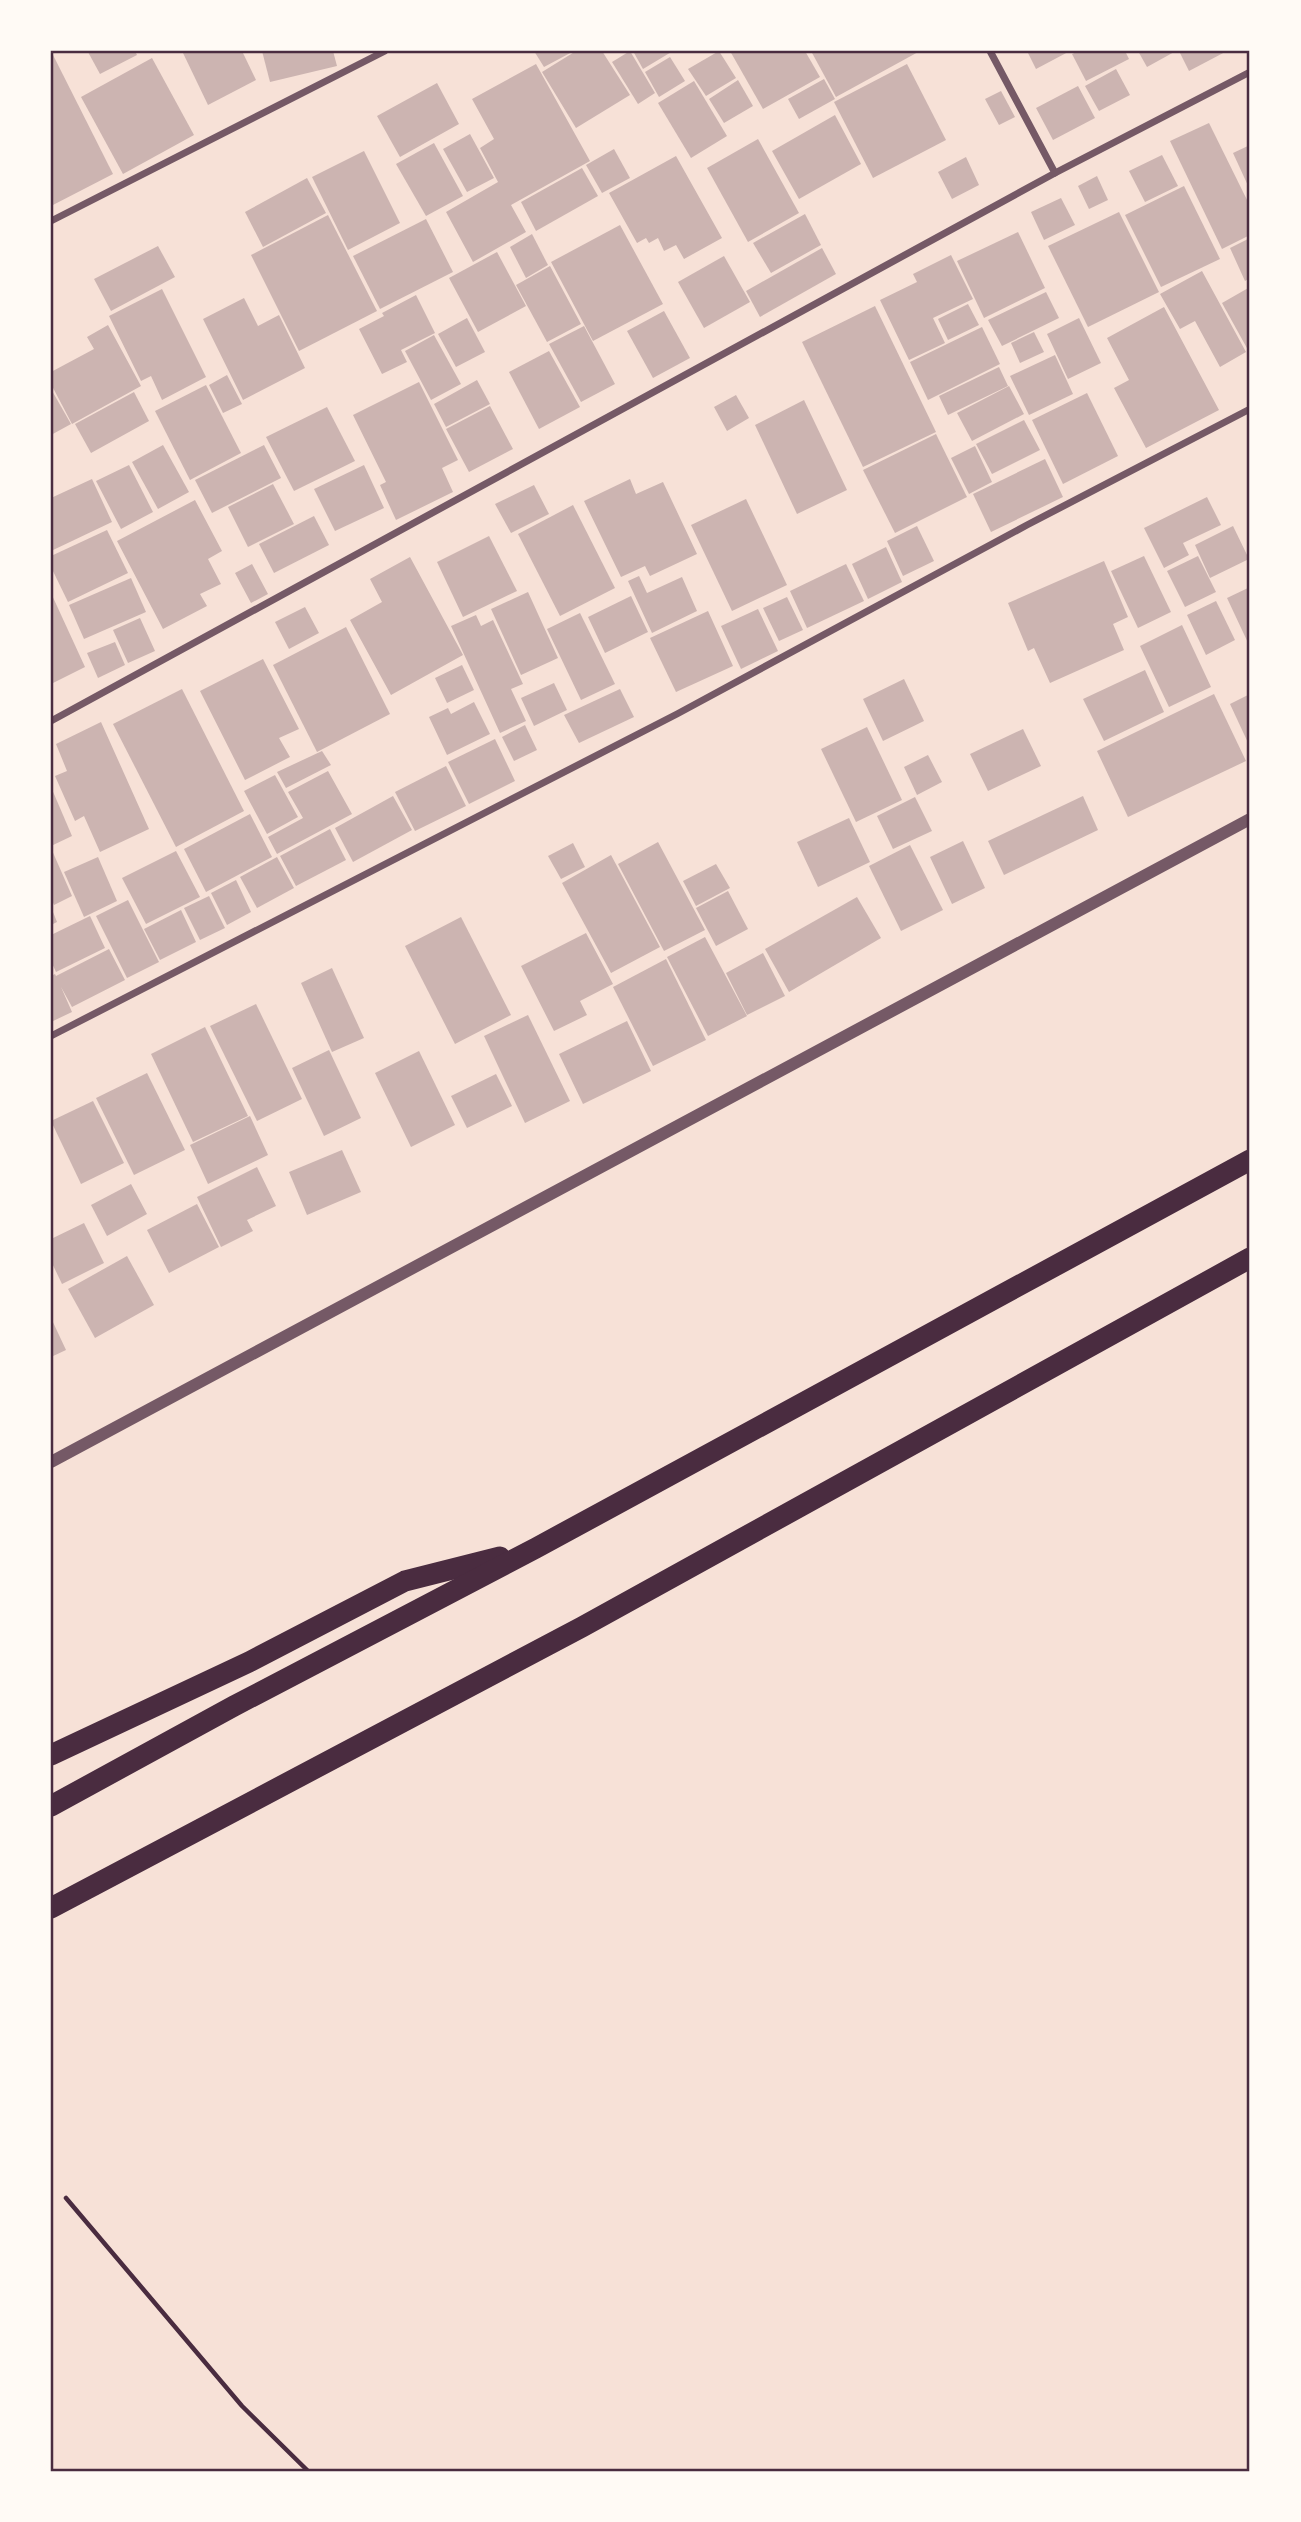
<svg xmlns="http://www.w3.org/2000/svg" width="1301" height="2522" font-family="'Nunito Sans',sans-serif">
  <rect width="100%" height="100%" fill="#f7e1d7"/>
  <!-- building -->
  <g fill="#ccb4b1">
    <polygon points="51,51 113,174 51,206"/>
    <polygon points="135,51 137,55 100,74 88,52"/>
    <polygon points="188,51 242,51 256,80 208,105 183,53"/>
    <polygon points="262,51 333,51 337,66 270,82"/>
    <polygon points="534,51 574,51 544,67"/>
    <polygon points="576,51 602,51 630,95 576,128 542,72"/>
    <polygon points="630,51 655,93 638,104 612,62"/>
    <polygon points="633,51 673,51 643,69"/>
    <polygon points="719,51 736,78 706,96 688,69"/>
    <polygon points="730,51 805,51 820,77 763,109"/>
    <polygon points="811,51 920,51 836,97"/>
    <polygon points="1027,51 1070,51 1036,69"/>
    <polygon points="1079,51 1125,51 1129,59 1086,81 1072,54"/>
    <polygon points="1138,51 1176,51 1147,67"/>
    <polygon points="1179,51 1227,51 1189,71"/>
    <polygon points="670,57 685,81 659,97 645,72"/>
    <polygon points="152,58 194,135 123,174 81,97"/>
    <polygon points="536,64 590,161 511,205 526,232 473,262 446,212 498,182 480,148 494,139 472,99"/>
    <polygon points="907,64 946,140 873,178 834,102"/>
    <polygon points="1116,69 1130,95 1099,111 1085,86"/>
    <polygon points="824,79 835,99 799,119 788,99"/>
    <polygon points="738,80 753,106 724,123 709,99"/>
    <polygon points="694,81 727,136 691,158 658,103"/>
    <polygon points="437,83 459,124 400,157 377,116"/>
    <polygon points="1078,86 1095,118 1053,140 1036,108"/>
    <polygon points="1001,91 1015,117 999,125 985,99"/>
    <polygon points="835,115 861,164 799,199 772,151"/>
    <polygon points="1209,123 1250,206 1250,235 1222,249 1170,141"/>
    <polygon points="470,134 494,178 467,192 443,149"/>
    <polygon points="758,139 799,213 748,242 707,168"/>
    <polygon points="434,143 463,196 426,216 396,164"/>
    <polygon points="1250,145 1250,190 1233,153"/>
    <polygon points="614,149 630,178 602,193 586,165"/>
    <polygon points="364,151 400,223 348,250 312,177"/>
    <polygon points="1162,155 1178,186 1145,202 1129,171"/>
    <polygon points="676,156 722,238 684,259 676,245 664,251 658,238 649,243 646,238 637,243 609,193"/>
    <polygon points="966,157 979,185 952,199 938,172"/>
    <polygon points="582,168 598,196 536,231 521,202"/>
    <polygon points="1097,176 1108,200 1089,209 1078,186"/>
    <polygon points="307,178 326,213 263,247 245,212"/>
    <polygon points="1184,186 1220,259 1161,287 1125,215"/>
    <polygon points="1061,198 1075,225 1044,240 1031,212"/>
    <polygon points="1119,212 1159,292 1088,327 1048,246"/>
    <polygon points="805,214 821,245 771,273 753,243"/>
    <polygon points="328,215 377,311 299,351 251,255"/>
    <polygon points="426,219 453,272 380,309 353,256"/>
    <polygon points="620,225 663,304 593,341 551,262"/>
    <polygon points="1018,232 1045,288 984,318 957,261"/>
    <polygon points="532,234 548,265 526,278 510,247"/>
    <polygon points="1250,238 1250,278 1245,281 1230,248"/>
    <polygon points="158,246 175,277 111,311 94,279"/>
    <polygon points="822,248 836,274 760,317 746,291"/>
    <polygon points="497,252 526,306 478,332 449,278"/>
    <polygon points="951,255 973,299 933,318 945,343 909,360 880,300 917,282 913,274"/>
    <polygon points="724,256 750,302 704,328 678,282"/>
    <polygon points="550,266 581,324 547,342 516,285"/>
    <polygon points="1202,271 1246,352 1220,367 1195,321 1180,329 1160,294"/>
    <polygon points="1250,287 1250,348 1248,350 1222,303"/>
    <polygon points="162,289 206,377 162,400 151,376 141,381 109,316"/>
    <polygon points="1046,292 1059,318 1002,346 988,320"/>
    <polygon points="416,295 435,333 401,350 407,362 382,374 359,329 384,316 382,313"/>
    <polygon points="244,298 258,326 279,315 305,368 243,400 203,319"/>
    <polygon points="968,304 979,325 948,340 938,319"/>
    <polygon points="875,306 936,432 863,467 802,342"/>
    <polygon points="1164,307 1219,410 1146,448 1114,388 1129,380 1107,338"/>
    <polygon points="664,311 690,358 653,378 627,331"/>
    <polygon points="467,318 485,352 456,367 438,334"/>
    <polygon points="1079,318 1101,363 1068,379 1047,334"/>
    <polygon points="108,325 141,386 72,424 51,384 51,372 94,349 87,337"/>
    <polygon points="584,326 615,384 581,402 549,344"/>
    <polygon points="982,327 1000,364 928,400 910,362"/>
    <polygon points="1034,332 1044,352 1020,363 1011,343"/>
    <polygon points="434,335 461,384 431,400 405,351"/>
    <polygon points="549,351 580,407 539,429 509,372"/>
    <polygon points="1055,355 1073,394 1029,415 1010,376"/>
    <polygon points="999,367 1008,386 948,415 939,396"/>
    <polygon points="227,375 242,404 223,413 209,385"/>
    <polygon points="477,380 490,404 446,427 434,404"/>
    <polygon points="419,382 458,460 442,468 453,492 396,520 380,485 386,482 353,415"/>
    <polygon points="206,385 241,453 190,480 155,411"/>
    <polygon points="1009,386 1024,414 972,441 957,413"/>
    <polygon points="51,389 71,424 51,435"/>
    <polygon points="134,392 149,421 91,453 75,424"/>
    <polygon points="1087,393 1118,456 1063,484 1032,420"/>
    <polygon points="736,395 749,418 727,431 714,407"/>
    <polygon points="804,400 847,490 797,514 755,425"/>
    <polygon points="490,406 513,449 469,472 446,429"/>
    <polygon points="327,407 355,461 294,491 266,437"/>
    <polygon points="1024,420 1040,450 992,474 976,444"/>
    <polygon points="936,434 967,497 895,533 863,470"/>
    <polygon points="163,445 189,492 158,509 132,462"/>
    <polygon points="264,445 281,478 212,513 195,480"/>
    <polygon points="975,446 992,482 969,494 951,458"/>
    <polygon points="1045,459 1063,497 991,532 973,494"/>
    <polygon points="129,465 153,512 121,529 96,481"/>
    <polygon points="364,465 384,508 335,531 314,489"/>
    <polygon points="92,479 112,522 51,551 51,498"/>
    <polygon points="630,479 636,494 663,482 697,554 650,576 645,566 621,577 584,501"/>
    <polygon points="273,484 294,524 248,547 228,507"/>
    <polygon points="534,485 549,514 511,533 495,504"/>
    <polygon points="1207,497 1221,525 1183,543 1189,555 1164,568 1144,528"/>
    <polygon points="746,499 787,585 732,611 691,525"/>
    <polygon points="195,500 222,551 208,559 221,584 200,594 207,606 163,629 117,541"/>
    <polygon points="573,505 615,588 560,616 518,534"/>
    <polygon points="314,516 329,545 274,573 259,544"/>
    <polygon points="917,526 934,561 903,576 887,541"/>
    <polygon points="1233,526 1249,559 1210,578 1195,545"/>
    <polygon points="107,530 128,573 68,602 51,567 51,556"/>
    <polygon points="489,536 517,591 463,617 437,562"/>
    <polygon points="886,547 902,582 868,599 852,564"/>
    <polygon points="1144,556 1171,612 1138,628 1111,571"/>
    <polygon points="1198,556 1216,592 1185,607 1167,571"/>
    <polygon points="410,557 463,655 391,695 350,620 382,602 370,579"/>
    <polygon points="1104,561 1128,617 1113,624 1124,650 1050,683 1034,648 1028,651 1008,603"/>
    <polygon points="252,564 268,594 251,603 235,573"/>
    <polygon points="846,564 864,601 807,628 790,591"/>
    <polygon points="639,576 647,593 682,577 697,611 652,633 628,581"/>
    <polygon points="131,578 146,612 84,639 69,605"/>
    <polygon points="1250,587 1250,647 1227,598"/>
    <polygon points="528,592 558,658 521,675 491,609"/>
    <polygon points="51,593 85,667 51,684"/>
    <polygon points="631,596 648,632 605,653 588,617"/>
    <polygon points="787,597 803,630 779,641 763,608"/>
    <polygon points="1216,601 1235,640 1206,655 1187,615"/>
    <polygon points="305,607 319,633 289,649 275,622"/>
    <polygon points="758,609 778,651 741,669 721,626"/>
    <polygon points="708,611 733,666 676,692 650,638"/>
    <polygon points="580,613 615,684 581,700 547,629"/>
    <polygon points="476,615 481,626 493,620 523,684 511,689 526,721 500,733 451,626"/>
    <polygon points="140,618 155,651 128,663 113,630"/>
    <polygon points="1182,625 1211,687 1169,707 1140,646"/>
    <polygon points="346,627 390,714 317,752 273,665"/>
    <polygon points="115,642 125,665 98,678 87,653"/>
    <polygon points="263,659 299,729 279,738 290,757 245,780 200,691"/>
    <polygon points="462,665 474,690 447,703 435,678"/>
    <polygon points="1145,670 1164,712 1104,741 1083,699"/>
    <polygon points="904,679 924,721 883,741 863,699"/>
    <polygon points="554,683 567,710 534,726 521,698"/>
    <polygon points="182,689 244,811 176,847 113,724"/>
    <polygon points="620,689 634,717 579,743 564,715"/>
    <polygon points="1214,694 1246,761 1128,817 1097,751"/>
    <polygon points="1250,694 1250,747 1230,704"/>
    <polygon points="474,702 490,734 447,755 429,717 448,708 451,714"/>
    <polygon points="101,722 149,829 100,852 84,816 75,821 55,776 67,771 56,744"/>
    <polygon points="525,725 537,750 514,761 502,737"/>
    <polygon points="867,727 902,800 856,822 821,749"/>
    <polygon points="1023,729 1041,766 988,791 970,754"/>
    <polygon points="495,739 515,781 469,804 448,762"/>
    <polygon points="322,751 331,765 286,788 277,772"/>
    <polygon points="928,755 942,782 917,795 904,767"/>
    <polygon points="446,766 466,806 415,831 395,792"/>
    <polygon points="328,771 352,814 277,854 268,837 303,818 288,792"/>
    <polygon points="275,775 298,817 267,834 244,791"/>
    <polygon points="51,787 72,836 51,846"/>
    <polygon points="393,796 412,830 353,862 335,828"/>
    <polygon points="1083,796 1098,830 1004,875 988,841"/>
    <polygon points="915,797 932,831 893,849 877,816"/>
    <polygon points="250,814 272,857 206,892 184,849"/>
    <polygon points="849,818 870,862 818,887 797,842"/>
    <polygon points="330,829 346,860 296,886 280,856"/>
    <polygon points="963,841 985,888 952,904 930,857"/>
    <polygon points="658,842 705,930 664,951 618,864"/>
    <polygon points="573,843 585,867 561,879 548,856"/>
    <polygon points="910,845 943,910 901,931 869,866"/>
    <polygon points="51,848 72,896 54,905 51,898"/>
    <polygon points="176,851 200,897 146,924 122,878"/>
    <polygon points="611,855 660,947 611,973 562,883"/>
    <polygon points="98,857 117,901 84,917 64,872"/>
    <polygon points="277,857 294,888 257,908 240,877"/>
    <polygon points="716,864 730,888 696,906 683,881"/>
    <polygon points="236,880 251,912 227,925 211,893"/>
    <polygon points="728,891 748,929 716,946 696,908"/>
    <polygon points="209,896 225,928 200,940 184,908"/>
    <polygon points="857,897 881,938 789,992 765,949"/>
    <polygon points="128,900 159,962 127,978 96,916"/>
    <polygon points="51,907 57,922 51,925"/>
    <polygon points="181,910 196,942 160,960 144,929"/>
    <polygon points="90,916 105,948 56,972 51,961 51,935"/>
    <polygon points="461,917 511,1015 455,1044 405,946"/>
    <polygon points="586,933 613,984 580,1001 587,1015 554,1031 521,966"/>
    <polygon points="705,937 747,1016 708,1036 667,957"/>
    <polygon points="109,949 125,980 72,1007 61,987 72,1012 51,1022 51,976 55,974 56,976"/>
    <polygon points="763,953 785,996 747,1015 726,973"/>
    <polygon points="666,959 706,1040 653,1066 613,987"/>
    <polygon points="332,968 364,1038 332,1052 301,983"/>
    <polygon points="256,1004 302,1099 257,1121 210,1026"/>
    <polygon points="528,1015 570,1101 525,1123 484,1036"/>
    <polygon points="627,1021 651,1071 583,1104 559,1054"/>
    <polygon points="205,1027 248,1116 193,1142 151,1054"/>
    <polygon points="329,1050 361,1118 324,1136 292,1068"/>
    <polygon points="419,1051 455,1125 411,1147 375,1073"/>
    <polygon points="147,1073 185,1150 134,1175 96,1098"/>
    <polygon points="496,1074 512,1106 467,1128 451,1096"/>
    <polygon points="93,1101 124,1163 81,1184 51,1121"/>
    <polygon points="250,1116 268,1155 208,1184 190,1145"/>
    <polygon points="342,1150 361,1192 307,1215 289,1172"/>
    <polygon points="257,1167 276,1206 247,1220 253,1231 221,1247 197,1197"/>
    <polygon points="131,1184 147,1214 107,1236 91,1205"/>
    <polygon points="197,1204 219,1247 169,1273 147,1230"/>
    <polygon points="84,1223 104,1263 62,1284 51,1261 51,1239"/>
    <polygon points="127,1256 154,1305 95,1338 68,1289"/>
    <polygon points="51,1318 66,1350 51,1357"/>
  </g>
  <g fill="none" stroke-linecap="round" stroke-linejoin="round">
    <!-- path -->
    <polyline stroke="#4a2c40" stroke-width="4.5" points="66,2198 242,2406 308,2471"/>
    <!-- minor -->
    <g stroke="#755966" stroke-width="7">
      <polyline points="990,51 1055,173"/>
      <polyline points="51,221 385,51"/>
      <polyline points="51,721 1055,173 1250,72"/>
      <polyline points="51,1036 677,714 1027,525 1250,409"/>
    </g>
    <!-- tertiary -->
    <polyline stroke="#755966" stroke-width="12" points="51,1462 1250,819"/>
    <!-- motorway -->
    <g stroke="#4a2c40" stroke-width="21">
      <polyline points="51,1755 249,1662 405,1581 500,1557"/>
      <polyline points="51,1806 234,1706 536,1548 1250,1160"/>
      <polyline points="51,1908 582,1627 1250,1258"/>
    </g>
  </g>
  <!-- border -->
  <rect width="1301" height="2522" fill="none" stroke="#fffaf5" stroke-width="105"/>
  <rect x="52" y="52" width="1196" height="2418" fill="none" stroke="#4a2c40" stroke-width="2.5"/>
</svg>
